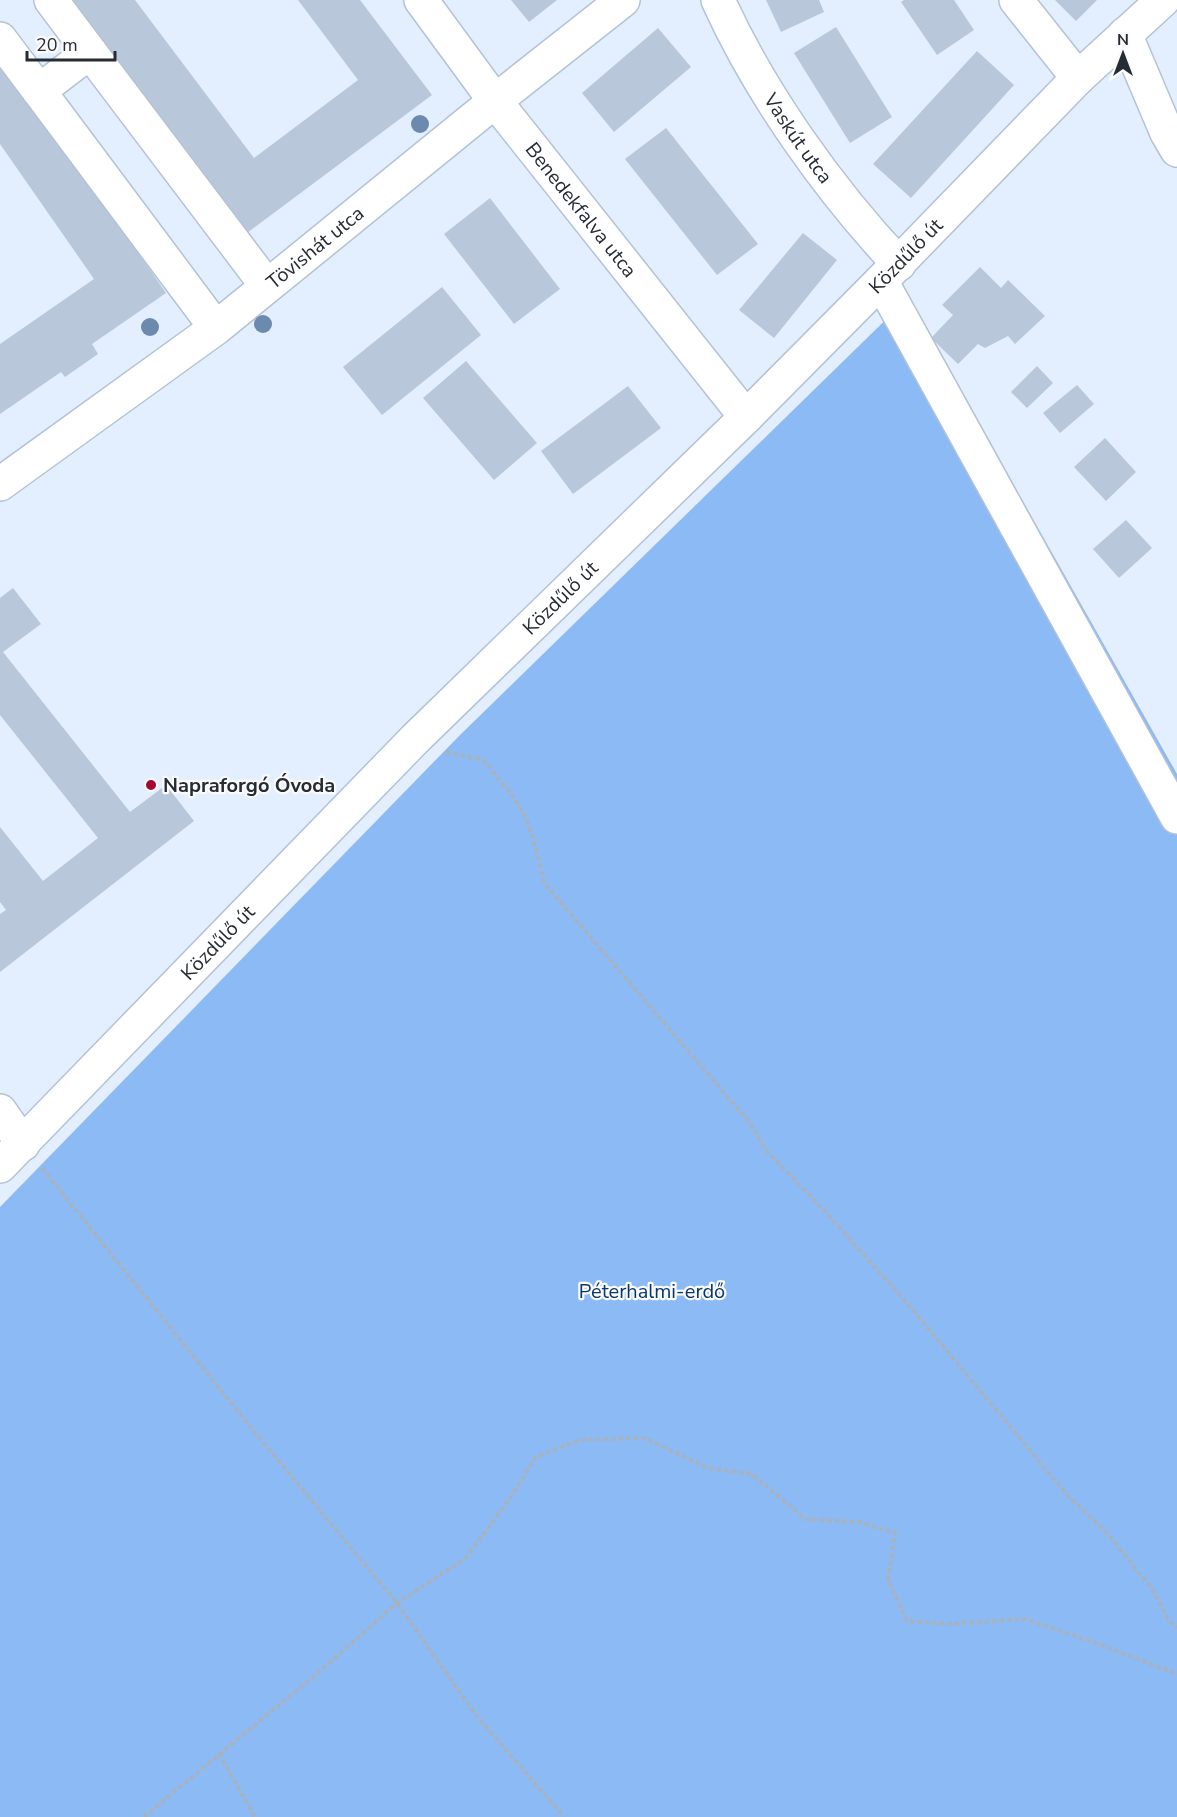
<svg xmlns="http://www.w3.org/2000/svg" width="1177" height="1817" font-family="'Nunito Sans',sans-serif">
  <rect width="100%" height="100%" fill="#e3efff"/>
  <!-- forest -->
  <polygon fill="#8cbaf5" points="908,298 1177,774 1177,1817 0,1817 0,1207 459,736"/>
  <!-- building -->
  <g fill="#b9c7db">
    <polygon points="72,0 135,0 254,158 358,80 298,0 360,0 432,95 247,233"/>
    <polygon points="511,0 557,0 529,22"/>
    <polygon points="766,0 819,0 824,12 781,32"/>
    <polygon points="904,0 954,0 974,30 937,55 901,2"/>
    <polygon points="1055,0 1097,0 1076,21"/>
    <polygon points="836,27 892,117 850,143 794,53"/>
    <polygon points="658,28 691,67 614,132 582,93"/>
    <polygon points="977,51 1014,85 911,198 873,164"/>
    <polygon points="0,54 166,293 92,344 98,354 65,377 61,372 0,414 0,344 94,279 0,144"/>
    <polygon points="666,128 758,244 717,275 625,159"/>
    <polygon points="490,198 560,289 514,324 444,234"/>
    <polygon points="803,233 837,260 774,338 739,310"/>
    <polygon points="980,267 1001,288 1008,280 1045,316 1015,344 1008,336 985,348 978,344 958,364 931,338 953,315 942,305"/>
    <polygon points="442,287 481,335 382,415 343,367"/>
    <polygon points="466,361 537,443 494,480 423,398"/>
    <polygon points="1037,366 1053,383 1027,408 1011,392"/>
    <polygon points="1077,385 1094,404 1060,433 1043,413"/>
    <polygon points="628,386 661,428 573,494 541,451"/>
    <polygon points="1105,438 1136,472 1106,501 1074,467"/>
    <polygon points="1126,520 1152,548 1119,578 1093,549"/>
    <polygon points="13,588 41,624 3,652 130,812 166,785 194,821 0,972 0,914 6,910 0,902 0,827 43,881 98,838 0,715 0,598"/>
  </g>
  <g fill="none" stroke-linecap="round" stroke-linejoin="round">
    <defs>
      <g id="minor">
        <polyline points="51,0 90,52"/>
        <path id="s1" d="M 421,0 L 495,101 L 746,417"/>
        <path id="s2" d="M 718,0 C 760,93 829,190 899,264"/>
        <polyline points="1016,0 1078,78"/>
        <polyline points="1125,34 1167,133 1177,150"/>
        <polyline points="0,39 39,91"/>
        <polyline points="881,281 1177,817"/>
        <polyline points="216,328 39,91 90,52 267,286"/>
        <path id="s3" d="M 0,484 L 216,328 L 495,101 L 623,0"/>
        <polyline points="0,1111 23,1144"/>
        <path id="s4" d="M 0,1166 L 415,739 L 746,417 L 881,281 L 1078,78 L 1163,0"/>
      </g>
    </defs>
    <!-- minor casing -->
    <use href="#minor" stroke="#b3c2d5" stroke-width="36"/>
    <!-- path -->
    <g stroke="#a8b2bf" stroke-width="4" stroke-dasharray="4.5 3" stroke-linecap="butt">
      <path d="M 446,752 L 483,760 L 487,764 C 500,781 516,798 525,817 C 535,838 538,862 545,884 L 750,1123 L 765,1149 L 823,1209 L 912,1309 L 1068,1496 L 1107,1533 L 1153,1590 L 1168,1619 L 1177,1628"/>
      <polyline points="42,1168 243,1418 397,1603 475,1714 564,1817"/>
      <polyline points="219,1754 255,1817"/>
      <polyline points="144,1817 327,1665 397,1603 466,1558 511,1497 536,1457 580,1440 645,1438 708,1468 752,1474 805,1519 859,1522 895,1533 888,1580 907,1621 948,1624 1025,1619 1093,1642 1177,1674"/>
    </g>
    <!-- minor -->
    <use href="#minor" stroke="#fff" stroke-width="33"/>
  </g>
  <!-- trees -->
  <g fill="#6b8aae">
    <circle cx="420" cy="124" r="9"/>
    <circle cx="263" cy="324" r="9"/>
    <circle cx="150" cy="327" r="9"/>
  </g>
  <!-- markers -->
  <circle fill="#a40833" stroke="#fbfbfb" stroke-width="2" cx="151" cy="785" r="6"/>
  <g text-anchor="middle" stroke-width="4.5" stroke-linejoin="round" paint-order="stroke">
    <!-- street labels -->
    <g font-size="20" fill="#262c33" stroke="#fbfbfb">
      <text dy="7" stroke="none"><textPath href="#s2" startOffset="160">Vaskút utca</textPath></text>
      <text dy="7" stroke="none"><textPath href="#s1" startOffset="264">Benedekfalva utca</textPath></text>
      <text dy="7" stroke="none"><textPath href="#s3" startOffset="394">Tövishát utca</textPath></text>
      <text dy="7" stroke="none"><textPath href="#s4" startOffset="1284">Közdűlő út</textPath></text>
      <text dy="7" stroke="none"><textPath href="#s4" startOffset="798">Közdűlő út</textPath></text>
      <text dy="7" stroke="none"><textPath href="#s4" startOffset="312">Közdűlő út</textPath></text>
    </g>
    <!-- poi labels -->
    <g font-size="20" font-weight="bold" fill="#262c33" stroke="#fbfbfb" text-anchor="start">
      <text x="163" y="792">Napraforgó Óvoda</text>
    </g>
    <!-- park labels -->
    <g font-size="20" fill="#09376b" stroke="#fbfbfb">
      <text x="652" y="1298">Péterhalmi-erdő</text>
    </g>
  </g>
  <!-- north arrow -->
  <g transform="translate(1123 54)" stroke="#fbfbfb" stroke-width="4.5" paint-order="stroke">
  <path d="M0-4.5L10 22L0 15L-10 22Z" fill="#262c33"/>
  <text y="-9" font-size="16" font-weight="bold" text-anchor="middle" fill="#262c33">N</text>
  </g>
  <!-- scale -->
  <path d="M27 51v9h88v-9" fill="none" stroke="#262c33" stroke-width="3"/>
  <text x="36" y="51" font-size="18" fill="#262c33" stroke="#fbfbfb" stroke-width="4.5" paint-order="stroke">20 m</text>
</svg>
